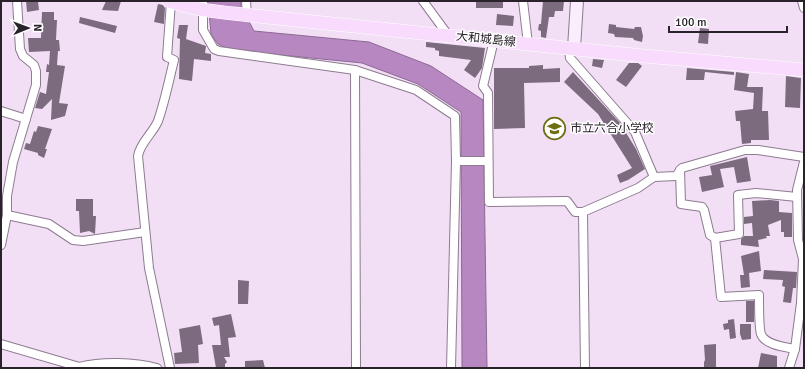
<svg xmlns="http://www.w3.org/2000/svg" width="805" height="369" font-family="Signika,'Noto Sans JP',sans-serif">
  <rect width="100%" height="100%" fill="#f2dff6"/>
  <!-- water -->
  <polygon fill="#b787c1" stroke="#8c6994" points="208,1 241,1 241,6 254,31 369,42 431,66 483,100 487,368 462,368 461,112 418,84 362,63 230,50 218,44 211,34"/>
  <!-- building -->
  <g fill="#7c6b7f">
    <polygon points="26,1 38,1 39,10 27,12"/>
    <polygon points="106,1 121,1 118,11 102,10"/>
    <rect x="476" y="1" width="27" height="7"/>
    <polygon points="543,1 564,1 563,11 555,11 554,17 549,17 546,38 541,37 541,31 538,30 539,24 541,24"/>
    <polygon points="158,4 163,5 165,8 164,24 154,22"/>
    <polygon points="42,12 54,12 54,20 57,20 56,40 59,40 60,51 58,51 57,65 65,66 59,103 68,104 65,116 51,120 52,99 42,109 35,108 40,92 46,94 49,72 46,72 47,64 49,65 50,51 29,52 28,38 41,38"/>
    <polygon points="497,14 514,16 513,26 496,25"/>
    <polygon points="80,17 117,26 115,33 79,23"/>
    <polygon points="609,24 616,25 616,27 634,29 635,27 641,27 643,36 642,42 634,40 633,38 615,37 614,34 608,33"/>
    <polygon points="179,25 188,25 186,39 206,46 205,53 211,54 211,61 194,59 192,81 179,79 180,39 177,38"/>
    <polygon points="700,28 709,29 708,44 698,43"/>
    <polygon points="426,42 485,48 482,68 475,78 464,70 471,60 439,56 439,51 435,50 435,48 426,47"/>
    <polygon points="593,59 604,60 602,68 592,66"/>
    <polygon points="629,63 638,63 642,66 626,87 616,80"/>
    <polygon points="543,65 543,69 560,68 560,82 524,83 525,128 494,129 494,68 529,68 529,66"/>
    <polygon points="687,68 734,72 734,75 705,72 704,80 686,80"/>
    <polygon points="573,72 620,123 636,149 645,169 628,180 620,183 617,175 632,168 598,114 564,82"/>
    <polygon points="736,72 749,74 747,87 763,87 762,111 768,111 769,140 751,140 751,143 742,144 740,121 736,121 735,111 753,109 754,93 734,90"/>
    <polygon points="786,76 801,78 800,108 785,107"/>
    <polygon points="38,126 52,129 45,149 47,149 44,158 38,155 38,153 24,149 26,143 30,144 34,131 36,132"/>
    <polygon points="747,157 751,181 737,183 734,167 720,169 724,187 702,192 699,177 712,175 710,166"/>
    <polygon points="76,199 93,199 93,216 96,216 95,234 89,231 80,233 79,211 76,211"/>
    <polygon points="770,200 779,201 779,212 792,213 792,237 784,237 784,232 781,232 781,220 768,225 770,236 766,236 767,238 758,240 759,247 741,245 741,239 744,236 753,236 752,223 744,224 744,217 753,216 752,201"/>
    <polygon points="759,251 761,271 749,273 750,287 741,288 740,275 744,275 741,256"/>
    <polygon points="764,270 797,272 796,288 793,288 791,303 783,302 785,287 782,286 783,280 763,279"/>
    <polygon points="238,280 249,281 248,304 238,304"/>
    <rect x="746" y="301" width="8" height="21"/>
    <polygon points="231,314 236,337 228,338 230,357 224,357 227,362 225,364 225,368 216,368 212,345 221,345 219,325 214,326 212,318"/>
    <polygon points="734,319 736,338 730,339 729,329 724,330 723,324 728,323 728,320"/>
    <polygon points="740,324 751,324 751,339 742,340 740,334"/>
    <polygon points="200,325 203,344 198,345 199,363 175,364 174,353 182,352 179,329"/>
    <polygon points="716,344 716,368 704,368 704,362 705,360 704,345"/>
    <polygon points="761,353 777,356 777,367 758,368"/>
    <polygon points="263,360 265,368 245,368 245,361"/>
  </g>
  <g fill="none" stroke-linecap="round" stroke-linejoin="round">
    <defs>
      <g id="street">
        <polyline points="203,1 203,30 214,49 219,51 355,70 416,90 455,116 456,161 451,368"/>
        <polyline points="246,1 247,15"/>
        <polyline points="423,1 448,35"/>
        <polyline points="523,1 528,44"/>
        <polyline points="802,1 804,8"/>
        <polyline points="494,40 483,86 488,93 489,202 567,201 575,212 583,212 638,188 654,177 676,176 682,168 745,150 758,150 804,157"/>
        <polyline points="569,48 570,58 635,132 654,177"/>
        <polyline points="355,70 356,368"/>
        <polyline points="1,111 26,119"/>
        <polyline points="456,161 488,161"/>
        <path d="M 680,170 L 681,204 L 702,207 L 704,210 L 710,235 L 715,238 L 721,297 L 759,295 C 759,302 759,329 761,334 C 765,345 785,347 795,349"/>
        <polyline points="583,212 585,368"/>
        <polyline points="7,215 49,224 73,240 83,241 145,232"/>
        <polyline points="715,238 739,234 738,195 756,193 797,197"/>
        <polyline points="1,245 7,215 7,196 13,162 36,85 36,71 34,65 23,56 20,49 17,1"/>
        <polyline points="1,344 83,368"/>
        <path d="M 79,367 C 103,361 134,362 157,368"/>
        <path d="M 170,368 L 149,268 L 138,156 C 140,143 153,133 158,121 C 165,101 169,80 174,60 L 167,57 L 171,2"/>
        <polyline points="789,368 795,349 801,303 803,259 798,240 797,190 804,162"/>
      </g>
      <polyline id="secondary" points="574,48 577,1"/>
      <path id="primary" d="M 169,1 C 194,10 220,12 247,15 L 633,55 L 804,70"/>
    </defs>
    <!-- street casing -->
    <use href="#street" stroke="#8d7b90" stroke-width="10"/>
    <!-- secondary casing -->
    <use href="#secondary" stroke="#8d7b90" stroke-width="14"/>
    <!-- primary casing -->
    <use href="#primary" stroke="#fff" stroke-width="14"/>
    <!-- street -->
    <use href="#street" stroke="#fff" stroke-width="8"/>
    <!-- secondary -->
    <use href="#secondary" stroke="#fbedfe" stroke-width="12"/>
    <!-- primary -->
    <use href="#primary" stroke="#f8dbfd" stroke-width="13"/>
  </g>
  <!-- icons -->
  <defs>
    <symbol id="school-ring" viewBox="-11 -11 22 22"><circle r="9.5" fill="#fff" stroke="#6c6e11" stroke-width="1.5"/><path d="M0-5L7-2L0 1L-7-2ZM-4 1L0 2.5L4 1V4Q0 6-4 4Z" fill="#6c6e11"/></symbol>
  </defs>
  <g fill-rule="evenodd">
    <use href="#school-ring" x="542" y="116" width="25" height="25"/>
  </g>
  <g text-anchor="middle" stroke-width="3" stroke-linejoin="round" paint-order="stroke">
    <!-- street labels -->
    <g font-size="12" fill="#29222b" stroke="#fff">
      <text transform="translate(486 39) rotate(6)" y="4">大和城島線</text>
    </g>
    <!-- poi labels -->
    <g font-size="12" fill="#29222b" stroke="#fff" text-anchor="start">
      <text x="570" y="132">市立六合小学校</text>
    </g>
  </g>
  <!-- border -->
  <rect width="805" height="369" fill="none" stroke="#29222b" stroke-width="4"/>
  <!-- north arrow -->
  <g transform="translate(28 28) rotate(89)" stroke="#ffffff" stroke-width="3" paint-order="stroke">
  <path d="M0-3L7 15L0 10L-7 15Z" fill="#29222b"/>
  <text y="-6" font-size="11" font-weight="bold" text-anchor="middle" fill="#29222b">N</text>
  </g>
  <!-- scale -->
  <path d="M669 26v6h118v-6" fill="none" stroke="#29222b" stroke-width="2"/>
  <text x="675" y="26" font-size="12" fill="#29222b" stroke="#ffffff" stroke-width="3" paint-order="stroke">100 m</text>
</svg>
